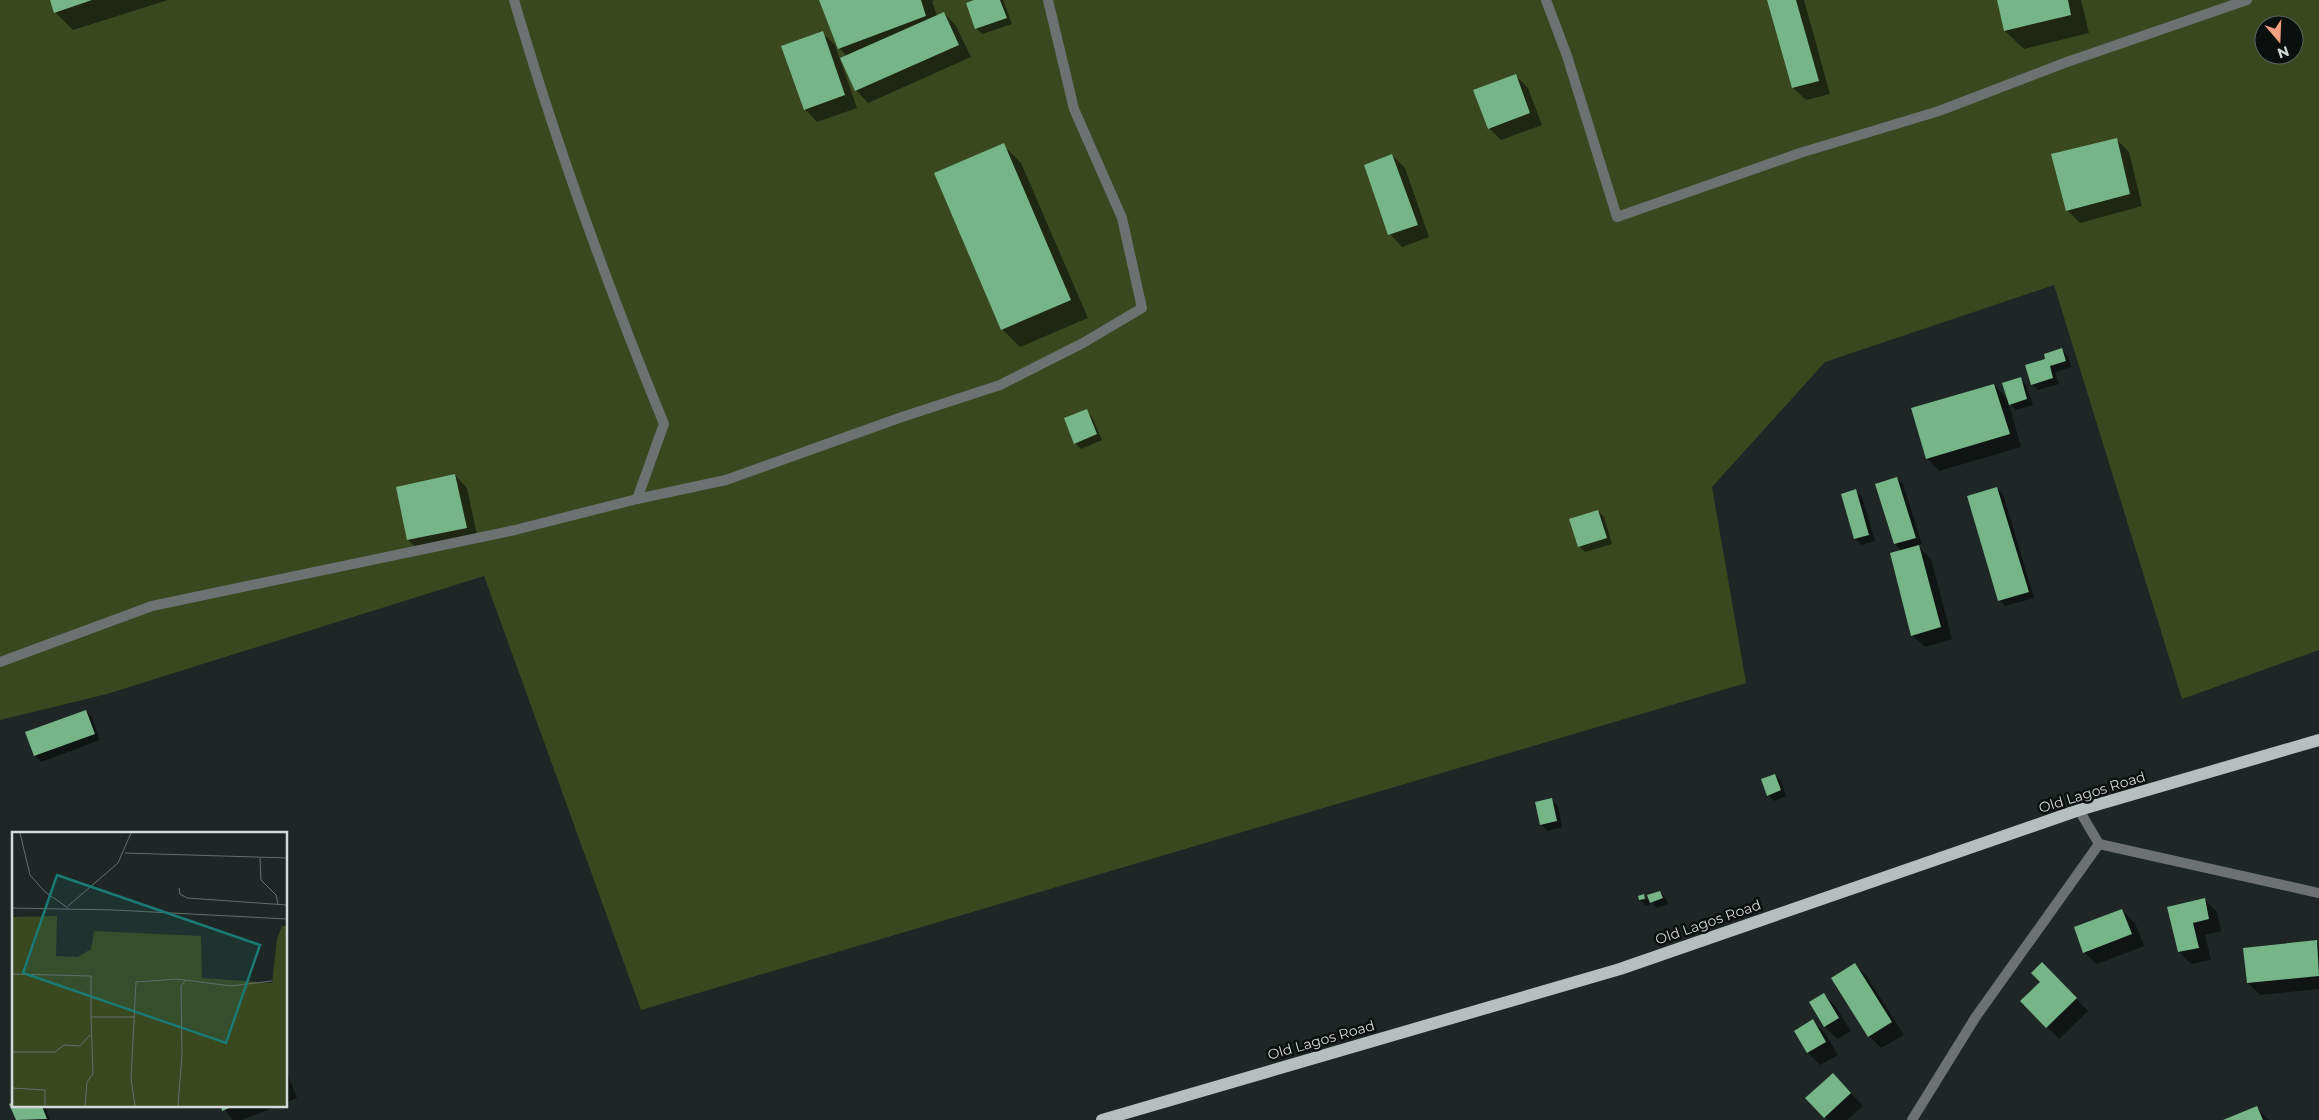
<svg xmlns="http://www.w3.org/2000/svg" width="2319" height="1120" font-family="Montserrat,sans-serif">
  <rect width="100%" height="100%" fill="#1e2725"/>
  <!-- green -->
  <path fill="#3a4820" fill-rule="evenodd" d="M 0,0 L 2319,0 L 2319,650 L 2182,699 L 2054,285 L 1825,362 L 1712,487 L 1746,683 L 641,1010 L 484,576 L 107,694 L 0,720 ZM 2264,25 L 2294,25 L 2294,55 L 2264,55 Z"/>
  <!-- shadow -->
  <g fill="#0007">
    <polygon points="51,0 168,0 73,30 55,12"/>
    <polygon points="821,0 935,0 932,1 937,16 944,13 956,26 971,57 868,103 856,90 847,56 839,48"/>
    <polygon points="977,0 1003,0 1012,24 982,34 976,28"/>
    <polygon points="1768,0 1804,0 1830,94 1806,100 1793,88"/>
    <polygon points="1998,0 2081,0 2089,33 2024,49 2005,31"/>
    <polygon points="822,33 835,45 857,108 817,122 805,109"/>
    <polygon points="1515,75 1528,88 1542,125 1501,140 1489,128"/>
    <polygon points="2116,139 2129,152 2142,206 2080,223 2067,210"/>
    <polygon points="1003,145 1021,163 1088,318 1020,347 1002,329"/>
    <polygon points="1392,155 1405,168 1429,237 1402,247 1390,234"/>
    <polygon points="2062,350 2068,356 2071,367 2055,372 2059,384 2038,390 2032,384 2046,360"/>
    <polygon points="2020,379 2026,385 2033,405 2016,410 2008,401 2021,447 1939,471 1927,458 1994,385 2009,401"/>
    <polygon points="1086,411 1092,417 1102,440 1081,449 1075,443"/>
    <polygon points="455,475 467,488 478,540 421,552 408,540"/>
    <polygon points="1897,478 1903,484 1922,544 1917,545 1931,559 1952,639 1925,647 1912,635 1902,551 1895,544"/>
    <polygon points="1997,488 2003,494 2034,598 2005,606 1999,600"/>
    <polygon points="1856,491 1862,497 1875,541 1861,545 1855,539"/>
    <polygon points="1598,511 1604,517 1612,544 1585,552 1579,546"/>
    <polygon points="86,711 92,717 100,740 41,762 35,756 27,733"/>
    <polygon points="1775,775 1781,781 1786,796 1774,801 1768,795"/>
    <polygon points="1551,800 1558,806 1562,827 1547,831 1541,824"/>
    <polygon points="1660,892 1666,898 1668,904 1657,908 1651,902"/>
    <polygon points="1643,895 1649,901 1651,904 1646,906 1640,900"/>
    <polygon points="2204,899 2217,912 2221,931 2205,935 2211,960 2191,964 2179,952"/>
    <polygon points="2122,910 2135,923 2144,946 2097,964 2084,952"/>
    <polygon points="2316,942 2319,945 2319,989 2260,995 2248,983"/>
    <polygon points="1855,964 1867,977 1904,1035 1881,1048 1869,1036"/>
    <polygon points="2042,964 2088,1011 2059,1039 2022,1001 2042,982"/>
    <polygon points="1824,994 1836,1007 1851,1031 1837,1039 1825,1027 1810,1002"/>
    <polygon points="1813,1021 1825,1033 1838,1055 1820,1065 1808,1053 1795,1031"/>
    <polygon points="286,1070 297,1098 286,1103"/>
    <polygon points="1845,1087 1863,1106 1847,1120 1828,1120 1807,1098"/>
    <polygon points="11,1104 14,1106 45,1106 50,1120 18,1120"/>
    <polygon points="222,1106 277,1106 242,1120 233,1120"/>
    <polygon points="2257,1108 2269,1120 2226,1120"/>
  </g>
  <!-- building -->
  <g fill="#75b588">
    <polygon points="50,0 92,0 54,13"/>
    <polygon points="819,0 921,0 926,16 838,49"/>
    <polygon points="974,0 1000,0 1007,18 975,29 966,3"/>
    <polygon points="1767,0 1796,0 1819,81 1792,88"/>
    <polygon points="1997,0 2068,0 2071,15 2004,31"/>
    <polygon points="944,12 959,45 855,91 840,58"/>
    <polygon points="823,31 845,95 804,110 781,46"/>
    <polygon points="1516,74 1530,113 1488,129 1473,90"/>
    <polygon points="2117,138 2130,194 2066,211 2051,154"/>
    <polygon points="1004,143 1071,300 1001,330 934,173"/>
    <polygon points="1392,154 1418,225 1388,235 1364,165"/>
    <polygon points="2062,348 2066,361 2050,366 2053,378 2031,385 2025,365 2045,359 2044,354"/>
    <polygon points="2021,377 2027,399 2009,405 2002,383"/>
    <polygon points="1994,384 2010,434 1926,459 1911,408"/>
    <polygon points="1087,409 1097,434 1074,444 1064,418"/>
    <polygon points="455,474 467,528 407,540 396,487"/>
    <polygon points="1897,477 1916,538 1894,544 1875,484"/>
    <polygon points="1997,487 2029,592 1998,601 1967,496"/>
    <polygon points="1856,489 1869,535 1854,539 1841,494"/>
    <polygon points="1598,510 1607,538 1578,547 1569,519"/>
    <polygon points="1919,545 1941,627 1911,636 1890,553"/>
    <polygon points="86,710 95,734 34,756 25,732"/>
    <polygon points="1775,774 1781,790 1767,796 1761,779"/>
    <polygon points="1552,798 1557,821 1540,825 1535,802"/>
    <polygon points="1660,891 1663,898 1650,903 1647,895"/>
    <polygon points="1644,894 1645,899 1639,900 1638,896"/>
    <polygon points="2205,898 2209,919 2193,923 2199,948 2178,952 2167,907"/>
    <polygon points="2122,909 2132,934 2083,953 2074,927"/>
    <polygon points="2317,940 2319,976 2247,983 2243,948"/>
    <polygon points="2042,962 2077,998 2046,1028 2020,1001 2040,982 2031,973"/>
    <polygon points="1855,963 1892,1022 1868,1037 1831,978"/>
    <polygon points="1824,993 1839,1018 1824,1027 1809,1002"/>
    <polygon points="1813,1019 1826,1042 1807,1053 1794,1031"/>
    <polygon points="1833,1073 1851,1093 1824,1118 1805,1098"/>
    <polygon points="14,1102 14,1106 42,1106 47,1119 16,1120 9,1104"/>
    <polygon points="221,1106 234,1106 222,1111"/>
    <polygon points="2257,1106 2263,1120 2223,1120"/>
  </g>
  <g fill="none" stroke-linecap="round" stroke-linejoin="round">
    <!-- minor -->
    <g stroke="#6d7172" stroke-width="10">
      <path d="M 514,0 C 556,144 607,285 664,424 L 637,499"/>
      <polyline points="1546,0 1567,56 1617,217 1800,153 1939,111 2067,62 2247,0"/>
      <polyline points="0,662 152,606 515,530 637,499 726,480 902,417 1000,385 1083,343 1142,308 1122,218 1074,109 1048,0"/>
      <polyline points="2079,810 2099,844 2319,893"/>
      <polyline points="1912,1120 1975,1018 2099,844"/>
    </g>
    <!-- primary -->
    <polyline stroke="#b5bfc0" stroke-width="12" points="1102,1120 1620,969 2079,810 2319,740"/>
  </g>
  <g text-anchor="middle" stroke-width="5" stroke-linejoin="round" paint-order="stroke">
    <!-- street labels -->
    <g font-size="14" fill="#d3d9d8" stroke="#0b0f0e">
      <text transform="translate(2092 792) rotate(-17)" y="5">Old Lagos Road</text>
      <text transform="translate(1708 922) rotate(-19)" y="5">Old Lagos Road</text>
      <text transform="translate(1321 1040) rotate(-16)" y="5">Old Lagos Road</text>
    </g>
  </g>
  <!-- overview -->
  <g transform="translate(12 832)">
    <rect width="275" height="275" fill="#1e2725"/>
    <path d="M 45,84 L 44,124 L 66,125 L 79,117 L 82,99 L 189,104 L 190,146 L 260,151 L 265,107 L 270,94 L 275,94 L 275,274 L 0,274 L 0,85 Z" fill="#3a4820"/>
    <path fill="none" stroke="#666e6d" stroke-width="1" d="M 8,1 L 18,43 L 32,59 L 56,76M 113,21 L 275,26M 248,26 L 249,48 L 264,63 L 266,72M 167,56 L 168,62 L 175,66 L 275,73M 56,74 L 106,31 L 119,1M 0,76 L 102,78 L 275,87M 0,142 L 79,144 L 79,185M 0,220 L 43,220 L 52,213 L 68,214 L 78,203M 0,256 L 33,258 L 33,274M 73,274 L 75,250 L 81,242 L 79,185 L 123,185M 123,274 L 119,247 L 124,150 L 165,147 L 219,154 L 260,149M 166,274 L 170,222 L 169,154 L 174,148"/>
    <path fill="#197b73" fill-opacity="0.15" stroke="#197b73" stroke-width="2.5" d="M 45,43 L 248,113 L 214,211 L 11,141 Z"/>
    <rect width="275" height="275" fill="none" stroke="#d3d9d8" stroke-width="2.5"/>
  </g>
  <!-- north arrow -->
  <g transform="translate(2279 40) rotate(161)"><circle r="24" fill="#0b0f0e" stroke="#5b605f"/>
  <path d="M0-4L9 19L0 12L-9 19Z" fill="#f2a07f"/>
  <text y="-8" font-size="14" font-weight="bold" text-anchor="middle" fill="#d3d9d8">N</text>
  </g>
</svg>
